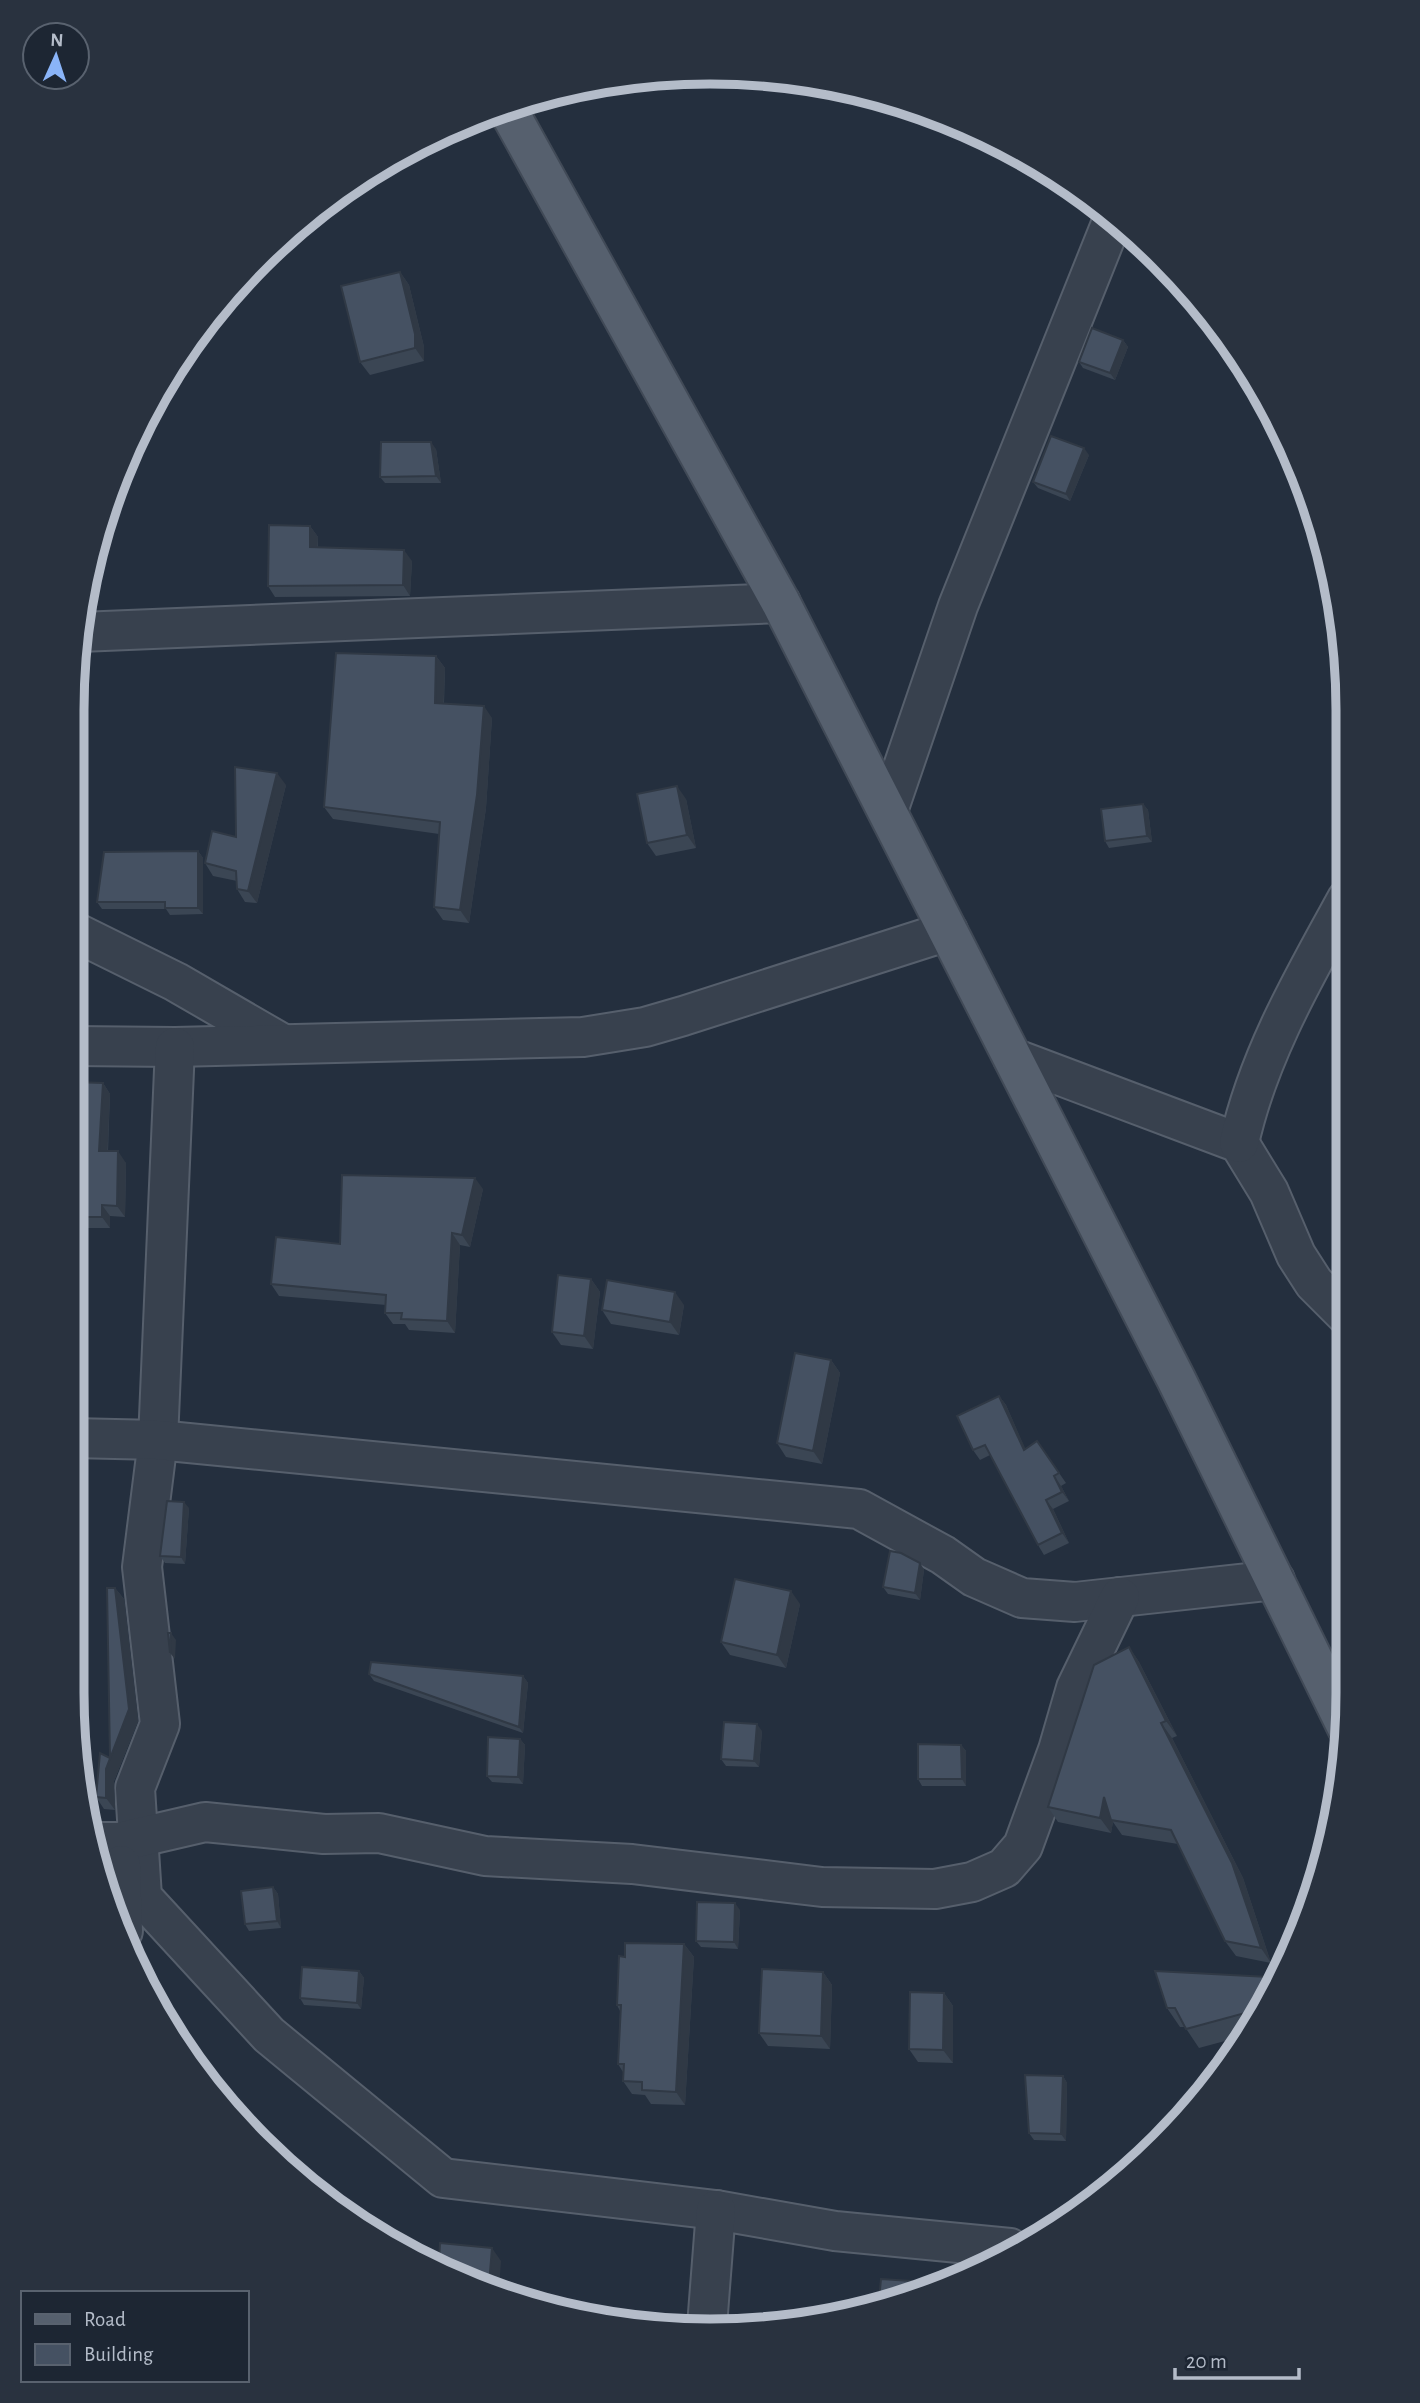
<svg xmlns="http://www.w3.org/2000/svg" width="1420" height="2403" font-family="'Alegreya Sans',sans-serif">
  <rect width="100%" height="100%" fill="#242f3e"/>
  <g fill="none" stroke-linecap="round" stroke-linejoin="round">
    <defs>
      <g id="minor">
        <polyline points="80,632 781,603"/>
        <polyline points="888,811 958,606 1113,219"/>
        <polyline points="73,931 176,982 283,1044"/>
        <polyline points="73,1046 175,1047 583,1037 645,1027 683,1016 948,931"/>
        <polyline points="175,1047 158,1440 142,1567 160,1724 135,1788 142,1897 269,2035 443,2178 716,2210 835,2231 1010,2248"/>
        <polyline points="1013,1058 1239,1143 1269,1192 1296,1255 1314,1283 1347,1316"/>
        <path d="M 1239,1143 C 1258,1056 1304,977 1347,899"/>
        <polyline points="72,1438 158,1440 859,1509 943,1555 974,1577 1022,1598 1075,1602 1275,1580"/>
        <polyline points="96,1842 119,1842 205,1822 324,1834 379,1833 485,1856 632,1864 822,1887 935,1889 972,1882 1004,1868 1023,1846 1058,1750 1076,1688 1120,1597"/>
        <polyline points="121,1865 123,1931"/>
        <polyline points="707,2326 716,2210"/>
      </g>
      <polyline id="major" points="507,108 781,603 1176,1379 1347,1728"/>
    </defs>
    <!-- minor casing -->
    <use href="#minor" stroke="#565f6c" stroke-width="42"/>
    <!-- major casing -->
    <use href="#major" stroke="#414a57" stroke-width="42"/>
    <!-- minor -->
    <use href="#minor" stroke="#38414e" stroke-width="38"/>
    <!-- major -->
    <use href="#major" stroke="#56606e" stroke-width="38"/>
  </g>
  <!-- wall -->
  <g fill="#3b4654">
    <polygon points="400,272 409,285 424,347 424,361 370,375 360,362"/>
    <polygon points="1123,340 1128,347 1115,380 1083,368 1079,362"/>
    <polygon points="436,449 441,483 385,483 380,477"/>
    <polygon points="1089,455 1070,501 1038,488 1033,482"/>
    <polygon points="310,526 318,537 318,548 412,561 410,596 275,597 268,586"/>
    <polygon points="436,656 445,668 444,703 492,718 486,808 469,923 443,920 434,907 439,834 333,819 324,807"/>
    <polygon points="286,785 257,903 245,902 237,889 237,881 213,876 205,863 236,837"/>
    <polygon points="686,799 696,848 656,856 647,843"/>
    <polygon points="1143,804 1148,810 1152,842 1109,848 1105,841"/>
    <polygon points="198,851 203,858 203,914 170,915 166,909 102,909 97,902"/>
    <polygon points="73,1082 103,1083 110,1094 108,1151 126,1163 125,1217 110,1216 110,1228 72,1228"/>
    <polygon points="483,1189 470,1247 460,1245 455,1333 409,1330 405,1324 393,1324 385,1313 386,1305 279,1296 271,1284 340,1244"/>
    <polygon points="591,1279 600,1292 593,1349 561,1345 552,1332"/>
    <polygon points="684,1305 679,1335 611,1324 602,1310"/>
    <polygon points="831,1360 840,1373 822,1464 786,1457 777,1443"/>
    <polygon points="999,1396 1006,1405 1025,1449 1037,1441 1066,1483 1061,1486 1069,1501 1053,1509 1069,1543 1044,1555 1038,1545 990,1455 980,1460 973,1450"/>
    <polygon points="189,1508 185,1564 165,1563 160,1556"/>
    <polygon points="920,1563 924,1570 920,1600 888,1594 883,1587"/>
    <polygon points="115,1588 124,1599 138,1721 114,1781 115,1810 104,1809 96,1797 110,1758"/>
    <polygon points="800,1604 786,1668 730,1655 721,1642"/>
    <polygon points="1129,1647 1139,1662 1177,1736 1172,1738 1243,1878 1271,1963 1236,1956 1225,1941 1178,1844 1122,1835 1113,1822 1111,1833 1058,1822 1048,1807"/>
    <polygon points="369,1674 523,1676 528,1683 523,1733 374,1681"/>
    <polygon points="762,1731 759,1767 726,1766 721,1759"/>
    <polygon points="520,1739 525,1745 523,1784 492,1782 487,1776"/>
    <polygon points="961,1745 966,1751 966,1786 922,1786 918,1779"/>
    <polygon points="273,1887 278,1894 281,1928 249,1931 245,1924"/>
    <polygon points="740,1910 738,1949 701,1947 696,1941"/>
    <polygon points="684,1944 694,1957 685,2105 651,2104 645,2095 632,2094 623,2081 623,2072 618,2064 620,2011 617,2005 625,1957"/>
    <polygon points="359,1971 364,1978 361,2009 304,2005 300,1998"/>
    <polygon points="823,1972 832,1985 830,2049 768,2046 759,2033"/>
    <polygon points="1269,1977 1273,1983 1247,2035 1199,2048 1185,2027 1180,2027 1167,2008"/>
    <polygon points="944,1993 953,2006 953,2063 918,2062 909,2049"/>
    <polygon points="1063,2076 1067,2083 1066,2141 1034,2140 1029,2133"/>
  </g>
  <!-- shaded-wall -->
  <g fill="#303945">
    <polygon points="400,272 409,285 424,347 424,361 415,348"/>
    <polygon points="1123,340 1128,347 1115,380 1110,373"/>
    <polygon points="431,442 436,449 441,483 436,476"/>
    <polygon points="1084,448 1089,455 1070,501 1066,494"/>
    <polygon points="310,526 318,537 317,558 310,547"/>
    <polygon points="404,550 412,561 410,596 403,585"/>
    <polygon points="436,656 445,668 443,716 435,703"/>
    <polygon points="484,706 492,718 486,808 469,923 460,910"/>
    <polygon points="277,773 286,785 257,903 248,891"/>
    <polygon points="677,786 686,799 696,848 687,835"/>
    <polygon points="1143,804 1148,810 1152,842 1147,836"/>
    <polygon points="198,851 203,858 203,914 198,908"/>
    <polygon points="103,1083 110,1094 107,1162 99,1151"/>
    <polygon points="118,1151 126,1163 125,1217 117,1206"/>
    <polygon points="475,1178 483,1189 470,1247 462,1235"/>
    <polygon points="102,1205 110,1216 110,1228 102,1217"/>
    <polygon points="452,1233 460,1245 455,1333 447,1321"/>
    <polygon points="591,1279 600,1292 593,1349 584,1336"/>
    <polygon points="675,1292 684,1305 679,1335 670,1322"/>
    <polygon points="831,1360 840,1373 822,1464 813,1451"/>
    <polygon points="999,1396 1006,1405 1030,1459 1024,1450"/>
    <polygon points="1054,1476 1061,1486 1069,1501 1062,1492"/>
    <polygon points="1046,1500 1053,1509 1069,1543 1062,1533"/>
    <polygon points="184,1502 189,1508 185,1564 181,1557"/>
    <polygon points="920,1563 924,1570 920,1600 915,1593"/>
    <polygon points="115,1588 124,1599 138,1721 114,1781 115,1810 106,1798 106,1769 129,1709"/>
    <polygon points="791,1591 800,1604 786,1668 777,1655"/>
    <polygon points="171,1633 176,1640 175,1659 170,1653"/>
    <polygon points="1129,1647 1139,1662 1177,1736 1166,1721"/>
    <polygon points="523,1676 528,1683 523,1733 519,1727"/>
    <polygon points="1161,1723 1172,1738 1243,1878 1271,1963 1261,1948"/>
    <polygon points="757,1724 762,1731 759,1767 754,1761"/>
    <polygon points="520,1739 525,1745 523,1784 518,1777"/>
    <polygon points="961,1745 966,1751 966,1786 962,1779"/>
    <polygon points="1104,1797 1113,1822 1111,1833 1100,1818"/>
    <polygon points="273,1887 278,1894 281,1928 277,1921"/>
    <polygon points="735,1903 740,1910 738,1949 734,1942"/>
    <polygon points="684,1944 694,1957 685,2105 676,2092"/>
    <polygon points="359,1971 364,1978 361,2009 357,2003"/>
    <polygon points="823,1972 832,1985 830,2049 821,2036"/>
    <polygon points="944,1993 953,2006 953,2063 943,2050"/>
    <polygon points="1063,2076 1067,2083 1066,2141 1061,2134"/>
    <polygon points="492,2248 501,2261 499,2289 489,2284"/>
    <polygon points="911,2281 915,2287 915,2292 910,2293"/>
  </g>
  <!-- building -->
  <g fill="#455162" stroke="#303945" stroke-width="2">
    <polygon points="400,272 415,334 415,348 360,362 341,286"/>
    <polygon points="1092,328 1123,340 1110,373 1079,362"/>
    <polygon points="1051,436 1084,448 1066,494 1033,482"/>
    <polygon points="381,442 431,442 436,476 380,477"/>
    <polygon points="269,525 310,526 310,547 404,550 403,585 268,586"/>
    <polygon points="336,653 436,656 435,703 484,706 477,795 460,910 434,907 440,822 324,807"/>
    <polygon points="235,767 277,773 248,891 237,889 236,871 205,863 212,831 236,837"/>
    <polygon points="677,786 687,835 647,843 637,794"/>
    <polygon points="1143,804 1147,836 1105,841 1101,809"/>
    <polygon points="198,851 198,908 165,908 165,902 97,902 104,852"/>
    <polygon points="73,1082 103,1083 99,1151 118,1151 117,1206 102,1205 102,1217 72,1217"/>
    <polygon points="342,1175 475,1178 462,1235 452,1233 447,1321 401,1319 402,1313 385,1313 386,1295 271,1284 276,1237 340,1244"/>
    <polygon points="558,1275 591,1279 584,1336 552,1332"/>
    <polygon points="607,1280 675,1292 670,1322 602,1310"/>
    <polygon points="795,1353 831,1360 813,1451 777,1443"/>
    <polygon points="999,1396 1024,1450 1037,1441 1059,1473 1054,1476 1062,1492 1046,1500 1062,1533 1038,1545 985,1445 973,1450 957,1416"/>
    <polygon points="167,1501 184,1502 181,1557 160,1556"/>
    <polygon points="890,1551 901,1553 920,1563 915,1593 883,1587"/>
    <polygon points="735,1579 791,1591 777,1655 721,1642"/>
    <polygon points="107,1588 115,1588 129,1709 106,1769 106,1798 96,1797 100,1753 110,1758"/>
    <polygon points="168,1633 171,1633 170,1653"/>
    <polygon points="1129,1647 1166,1721 1161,1723 1232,1863 1261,1948 1225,1941 1171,1830 1111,1820 1104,1797 1100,1818 1048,1807 1094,1665"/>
    <polygon points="371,1662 523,1676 519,1727 369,1674"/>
    <polygon points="724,1722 757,1724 754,1761 721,1759"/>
    <polygon points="488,1737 520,1739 518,1777 487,1776"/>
    <polygon points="918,1744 961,1745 962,1779 918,1779"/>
    <polygon points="273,1887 277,1921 245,1924 241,1891"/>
    <polygon points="697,1902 735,1903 734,1942 696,1941"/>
    <polygon points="625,1943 684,1944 676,2092 642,2090 642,2082 623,2081 624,2064 618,2064 621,2005 617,2005 619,1956 625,1957"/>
    <polygon points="302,1967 359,1971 357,2003 300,1998"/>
    <polygon points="762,1969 823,1972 821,2036 759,2033"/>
    <polygon points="1155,1971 1269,1977 1272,1985 1260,2009 1186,2029 1175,2008 1167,2008"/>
    <polygon points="910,1992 944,1993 943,2050 909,2049"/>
    <polygon points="1025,2075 1063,2076 1061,2134 1029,2133"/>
    <polygon points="440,2243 492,2248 489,2284 439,2261"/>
    <polygon points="881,2279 911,2281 910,2293 879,2300"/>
  </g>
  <!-- crop -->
  <path d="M0 0H1420V2403H0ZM710 84H710A626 626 0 0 1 1336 710V1693A626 626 0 0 1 710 2319H710A626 626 0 0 1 84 1693V710A626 626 0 0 1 710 84Z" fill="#29323f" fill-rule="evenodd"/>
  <path fill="none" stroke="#b4bcc9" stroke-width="9" d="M710 84H710A626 626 0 0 1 1336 710V1693A626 626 0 0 1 710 2319H710A626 626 0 0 1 84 1693V710A626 626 0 0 1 710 84Z"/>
  <!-- legend -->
  <rect x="21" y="2291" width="228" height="91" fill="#1d2633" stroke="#59626f" stroke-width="2"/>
  <rect x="35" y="2314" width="35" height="10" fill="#56606e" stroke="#59626f" stroke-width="2"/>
  <text x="84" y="2326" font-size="21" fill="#b4bcc9">Road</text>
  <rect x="35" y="2344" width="35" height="21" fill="#455162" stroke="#59626f" stroke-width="2"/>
  <text x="84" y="2361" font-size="21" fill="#b4bcc9">Building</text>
  <!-- north arrow -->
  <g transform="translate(56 56) rotate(3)"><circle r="33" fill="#1d2633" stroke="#59626f" stroke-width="2"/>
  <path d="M0-5L12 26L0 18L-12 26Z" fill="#8ab4f8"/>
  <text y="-10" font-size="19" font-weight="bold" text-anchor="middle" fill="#b4bcc9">N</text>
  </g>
  <!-- scale -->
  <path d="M1175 2368v10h124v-10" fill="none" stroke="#b4bcc9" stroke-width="3.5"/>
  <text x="1186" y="2368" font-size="21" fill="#b4bcc9" stroke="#1d2633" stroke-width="5" paint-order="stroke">20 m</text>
</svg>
